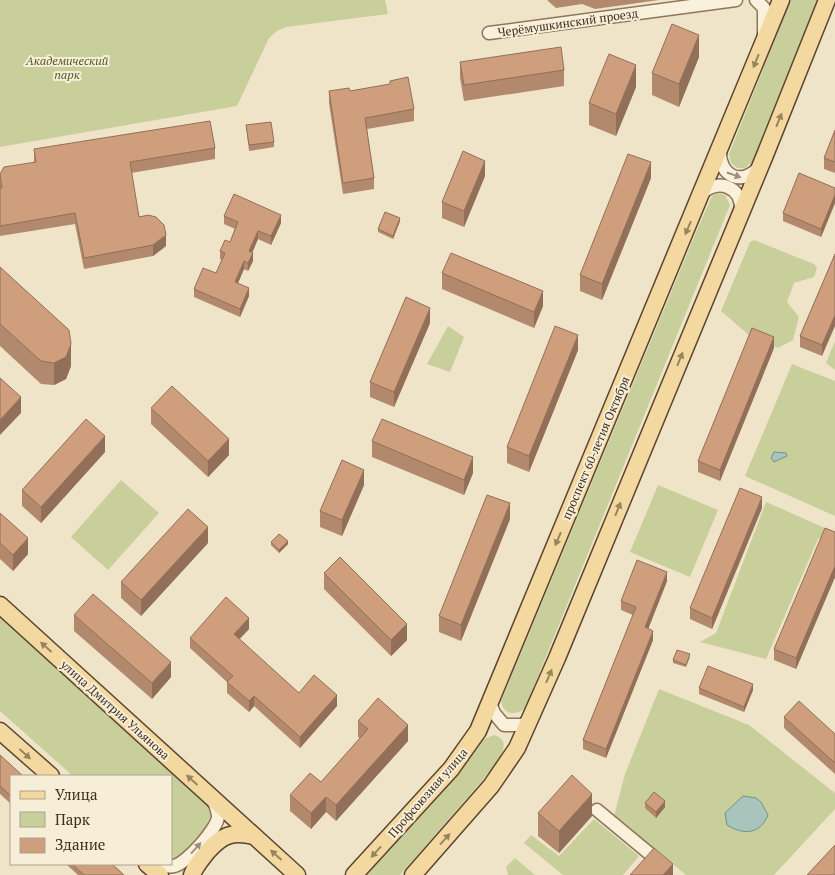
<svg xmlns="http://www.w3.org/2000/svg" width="835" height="875" font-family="'PT Serif',serif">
  <rect width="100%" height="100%" fill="#f0e4c8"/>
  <!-- green -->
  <g fill="#c9cf9b">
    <polygon points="0,0 385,0 388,14 286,27 277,31 269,38 237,106 0,147"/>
    <polygon points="791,0 817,0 752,162 745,168 737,168 731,163 729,154"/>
    <path d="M 717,193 L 725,195 L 730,205 L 525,708 C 515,717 503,714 501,701 L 697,230 L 712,196 Z"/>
    <polygon points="754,240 814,264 817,268 814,277 794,283 787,302 799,317 793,340 778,348 750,336 721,311 750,242"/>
    <polygon points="448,326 464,337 450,372 427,364"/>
    <polygon points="835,341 835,370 826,363"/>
    <polygon points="792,364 835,381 835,516 745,476"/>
    <polygon points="121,480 159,513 108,570 71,537"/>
    <polygon points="658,485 718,510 690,577 630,552"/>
    <polygon points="766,502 834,532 818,539 766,659 700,642 716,633"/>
    <polygon points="0,617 211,808 212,824 179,860 171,860 171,776 73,776 0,711"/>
    <polygon points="659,689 749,725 835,793 835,809 774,875 686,875 614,816 625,774"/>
    <path d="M 494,735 C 512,740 501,756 494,767 L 400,875 L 366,875 L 484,739 Z"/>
    <polygon points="594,819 639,856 623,875 563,875 524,843 531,835 559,856"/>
    <polygon points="515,858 535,875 508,875 506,867"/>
  </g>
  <!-- water -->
  <g fill="#a9c4bc" stroke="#6f938a">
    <polygon points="774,452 786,453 787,456 774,462 771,458"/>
    <path d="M 743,796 L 756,798 L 761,802 L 768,815 C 760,835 743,835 727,825 L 725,813 Z"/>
  </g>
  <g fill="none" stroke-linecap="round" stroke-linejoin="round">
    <defs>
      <g id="minor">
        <polyline points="756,0 764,8 764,34"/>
        <polyline points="489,33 736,0"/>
        <path d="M 720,151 C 719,177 743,187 760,166"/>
        <path d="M 702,193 C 719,178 742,187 741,210"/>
        <polyline points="490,703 494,713 504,725 522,725 530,720"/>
        <polyline points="597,810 650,854"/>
        <path d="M 155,864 C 160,866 168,867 174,866 C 186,864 217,829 218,817 C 218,811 215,804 212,798"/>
      </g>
      <g id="major">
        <polyline points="0,605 297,875"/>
        <polyline points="0,731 51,776"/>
        <polyline points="147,864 160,875"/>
        <path d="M 192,875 C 195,866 201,860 207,852 C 222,835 232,831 254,836"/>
        <polyline points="354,875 451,769 478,731 781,0"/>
        <polyline points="413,875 491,786 517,748 557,658 765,155 827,0"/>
      </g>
    </defs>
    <!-- minor casing -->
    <use href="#minor" stroke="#8d765c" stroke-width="15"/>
    <!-- major casing -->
    <use href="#major" stroke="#5b4430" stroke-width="19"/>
    <!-- minor -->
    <use href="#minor" stroke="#faf1dc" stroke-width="12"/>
    <!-- major -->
    <use href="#major" stroke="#f3d9a0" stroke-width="16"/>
  </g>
  <!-- wall -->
  <g fill="#b2896c">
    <polygon points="547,0 659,0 595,9 582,4 556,8"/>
    <polygon points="699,57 679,107 652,95 652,73"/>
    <polygon points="460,62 564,70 564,86 464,101 460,78"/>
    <polygon points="390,81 414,109 414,121 367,129 374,178 374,189 343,194 329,103 329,91 350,91 390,85"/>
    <polygon points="636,87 616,136 589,125 589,103"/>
    <polygon points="246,125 274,142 274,147 249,151"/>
    <polygon points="835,130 835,173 824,169 824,158"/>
    <polygon points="215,148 215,159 131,173 139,217 166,246 153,256 84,269 75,224 0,236 0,174 34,162 34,149"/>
    <polygon points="485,176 464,227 442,218 442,202"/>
    <polygon points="651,178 602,300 580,291 580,275"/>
    <polygon points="835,188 835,203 821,237 783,221 783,213"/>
    <polygon points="224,216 281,223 271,245 258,239 252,253 253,261 248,271 244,269 238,283 249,296 240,317 194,297 194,289 216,273 222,260 220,259 220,251 230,242 235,229 224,224"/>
    <polygon points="400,221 393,239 378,232 378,229"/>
    <polygon points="835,254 822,356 800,347 800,336"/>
    <polygon points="0,267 71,366 66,379 54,385 41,384 0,346"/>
    <polygon points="442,273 543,306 534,328 442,289"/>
    <polygon points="430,323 394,407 370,397 370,382"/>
    <polygon points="774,348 720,481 698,472 698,461"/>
    <polygon points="578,350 529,472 507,463 507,447"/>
    <polygon points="151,408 229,455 208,477 151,424"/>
    <polygon points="372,441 473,473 464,495 372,457"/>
    <polygon points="105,452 41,523 22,506 22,490"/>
    <polygon points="364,485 342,536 320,527 320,511"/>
    <polygon points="762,508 712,629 690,619 690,608"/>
    <polygon points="0,513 28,554 13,571 0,559"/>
    <polygon points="510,519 461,641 439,632 439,616"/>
    <polygon points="835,532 835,577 796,669 774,660 774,649"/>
    <polygon points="271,542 288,544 279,553 271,545"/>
    <polygon points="208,543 141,616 121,598 121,582"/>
    <polygon points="324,573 407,640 391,656 324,589"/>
    <polygon points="667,581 648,629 653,640 606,758 583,749 583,740 633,615 621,610 621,601"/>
    <polygon points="74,615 171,677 152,699 74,631"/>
    <polygon points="249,629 239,639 299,693 337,706 300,748 254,706 249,712 227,693 227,682 190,648 190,638"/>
    <polygon points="690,657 686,667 673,663 673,660"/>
    <polygon points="699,688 753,690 744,712 699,694"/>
    <polygon points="784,717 835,734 835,774 784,728"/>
    <polygon points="358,721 408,741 336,821 326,812 311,829 290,811 290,795 321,782 360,738 358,737"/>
    <polygon points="0,755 11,776 11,804 0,794"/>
    <polygon points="645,803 665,807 656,818 645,808"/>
    <polygon points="538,813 592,816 559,853 538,836"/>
    <polygon points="66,864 112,864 124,875 78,875"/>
  </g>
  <!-- shaded-wall -->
  <g fill="#916f58">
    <polygon points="699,35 699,57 679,107 679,84"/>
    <polygon points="636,65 636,87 616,136 616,114"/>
    <polygon points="485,161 485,176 464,227 464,211"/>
    <polygon points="651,162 651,178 602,300 602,284"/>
    <polygon points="835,195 835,203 821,237 821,229"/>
    <polygon points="281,215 281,223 271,245 271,236"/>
    <polygon points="400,218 400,221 393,239 393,236"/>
    <polygon points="258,231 258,239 249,260 249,251"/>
    <polygon points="166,235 166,246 153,256 153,245"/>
    <polygon points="253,253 253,261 248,271 248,263"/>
    <polygon points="244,261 244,269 235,290 235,282"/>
    <polygon points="249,288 249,296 240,317 240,309"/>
    <polygon points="543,291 543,306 534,328 534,312"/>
    <polygon points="430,308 430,323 394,407 394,392"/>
    <polygon points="835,315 835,326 822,356 822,345"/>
    <polygon points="578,335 578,350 529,472 529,456"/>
    <polygon points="774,337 774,348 720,481 720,470"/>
    <polygon points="71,344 71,366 66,379 54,385 54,363"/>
    <polygon points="21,397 21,413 0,435 0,420"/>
    <polygon points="105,436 105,452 41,523 41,507"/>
    <polygon points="229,439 229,455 208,477 208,461"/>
    <polygon points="473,457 473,473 464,495 464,480"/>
    <polygon points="364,470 364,485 342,536 342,520"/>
    <polygon points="762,497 762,508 712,629 712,618"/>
    <polygon points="510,503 510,519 461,641 461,625"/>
    <polygon points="208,527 208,543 141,616 141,600"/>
    <polygon points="28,538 28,554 13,571 13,555"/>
    <polygon points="288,541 288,544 279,553 279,550"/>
    <polygon points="835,566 835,577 796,669 796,658"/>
    <polygon points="667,572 667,581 645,637 645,627"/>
    <polygon points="249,618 249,629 234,645 234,634"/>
    <polygon points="407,624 407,640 391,656 391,640"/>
    <polygon points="653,631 653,640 606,758 606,749"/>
    <polygon points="171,662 171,677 152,699 152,683"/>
    <polygon points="753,684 753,690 744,712 744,707"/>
    <polygon points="337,695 337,706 300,748 300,737"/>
    <polygon points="254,696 254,706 249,712 249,701"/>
    <polygon points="408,725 408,741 336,821 336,805"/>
    <polygon points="592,794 592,816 559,853 559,831"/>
    <polygon points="326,797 326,812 311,829 311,813"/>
    <polygon points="665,801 665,807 656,818 656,812"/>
    <polygon points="673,864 673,875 663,875"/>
  </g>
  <!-- building -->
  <g fill="#cf9f7d" stroke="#916f58">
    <polygon points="672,24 699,35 679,84 652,73"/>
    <polygon points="561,47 564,70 464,85 460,62"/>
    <polygon points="609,54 636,65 616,114 589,103"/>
    <polygon points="408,77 414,109 365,118 374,178 343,183 329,91 349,88 350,91 390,84 390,81"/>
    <polygon points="210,121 215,148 130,162 139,217 148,215 156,217 164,225 166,235 153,245 84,258 75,213 0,226 0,188 2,188 0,174 4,167 36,162 34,149"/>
    <polygon points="271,122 274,142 249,145 246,125"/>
    <polygon points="835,130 835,162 824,158"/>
    <polygon points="463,151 485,161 464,211 442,202"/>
    <polygon points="628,154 651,162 602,284 580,275"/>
    <polygon points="799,173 835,188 835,195 821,229 783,213"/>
    <polygon points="234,194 281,215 271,236 258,231 249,251 253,253 248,263 244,261 235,282 249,288 240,309 194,289 203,268 216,273 225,253 220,251 225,240 230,242 238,222 224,216"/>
    <polygon points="385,212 400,218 393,236 378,229"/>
    <polygon points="451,253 543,291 534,312 442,273"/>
    <polygon points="835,254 835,315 822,345 800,336"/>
    <polygon points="0,267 69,330 71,344 66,357 54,363 41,361 0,324"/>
    <polygon points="406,297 430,308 394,392 370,382"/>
    <polygon points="555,326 578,335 529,456 507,447"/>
    <polygon points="752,328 774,337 720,470 698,461"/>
    <polygon points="0,378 21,397 0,420"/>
    <polygon points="172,386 229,439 208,461 151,408"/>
    <polygon points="86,419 105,436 41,507 22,490"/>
    <polygon points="382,419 473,457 464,480 372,441"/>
    <polygon points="342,460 364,470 342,520 320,511"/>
    <polygon points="740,488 762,497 712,618 690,608"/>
    <polygon points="487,495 510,503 461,625 439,616"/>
    <polygon points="188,509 208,527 141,600 121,582"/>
    <polygon points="0,513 28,538 13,555 0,543"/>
    <polygon points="825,528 835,532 835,566 796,658 774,649"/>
    <polygon points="279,534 288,541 279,550 271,542"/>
    <polygon points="340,557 407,624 391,640 324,573"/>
    <polygon points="637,560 667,572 645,627 653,631 606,749 583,740 636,607 621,601"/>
    <polygon points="93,594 171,662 152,683 74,615"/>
    <polygon points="226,597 249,618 234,634 299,693 314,675 337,695 300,737 254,696 249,701 227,682 233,676 190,638"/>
    <polygon points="677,650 690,654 686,665 673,660"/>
    <polygon points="708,666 753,684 744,707 699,688"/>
    <polygon points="378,698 408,725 336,805 326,797 311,813 290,795 310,773 321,782 368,729 358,721"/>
    <polygon points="799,701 835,734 835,763 784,717"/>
    <polygon points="0,755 23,776 11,776 11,796 0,786"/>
    <polygon points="572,775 592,794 559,831 538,813"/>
    <polygon points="654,792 665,801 656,812 645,803"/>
    <polygon points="835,845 835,875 807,875"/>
    <polygon points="654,848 673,864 663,875 630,875"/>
    <polygon points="72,864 112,864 124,875 84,875"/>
  </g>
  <!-- one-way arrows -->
  <defs><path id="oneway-solid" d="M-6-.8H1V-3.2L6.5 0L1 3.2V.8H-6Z" transform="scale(1.25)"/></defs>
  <g fill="#988460">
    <use href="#oneway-solid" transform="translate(756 61) rotate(112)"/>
    <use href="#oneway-solid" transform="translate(779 120) rotate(-68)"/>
    <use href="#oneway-solid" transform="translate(688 228) rotate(113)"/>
    <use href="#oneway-solid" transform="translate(680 359) rotate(-68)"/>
    <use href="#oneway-solid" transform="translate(618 509) rotate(-68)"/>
    <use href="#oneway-solid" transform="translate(558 539) rotate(113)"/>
    <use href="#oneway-solid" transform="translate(46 647) rotate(-138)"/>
    <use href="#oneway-solid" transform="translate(549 676) rotate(-67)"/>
    <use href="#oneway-solid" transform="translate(25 754) rotate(42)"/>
    <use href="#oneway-solid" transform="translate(192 780) rotate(-138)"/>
    <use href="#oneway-solid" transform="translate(445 839) rotate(-48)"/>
    <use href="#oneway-solid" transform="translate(376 852) rotate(132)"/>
    <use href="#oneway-solid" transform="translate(276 855) rotate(-138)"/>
  </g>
  <g fill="#9c907e">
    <use href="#oneway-solid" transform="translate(734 175) rotate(19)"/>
    <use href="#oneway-solid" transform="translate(196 848) rotate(-48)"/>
  </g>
  <g text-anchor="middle" stroke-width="4" stroke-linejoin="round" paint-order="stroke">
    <!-- street labels -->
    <g font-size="12" fill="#3d2e20" stroke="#f7eed8">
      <text transform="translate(568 23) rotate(-8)" y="4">Черёмушкинский проезд</text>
      <text transform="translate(596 448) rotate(-67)" y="4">проспект 60-летия Октября</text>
      <text transform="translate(115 710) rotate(42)" y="4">улица Дмитрия Ульянова</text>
      <text transform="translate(428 793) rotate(-49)" y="4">Профсоюзная улица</text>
    </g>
    <!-- park labels -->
    <g font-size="12" font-style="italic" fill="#4d5a26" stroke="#f7eed8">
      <text x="67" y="65">Академический<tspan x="67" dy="14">парк</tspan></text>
    </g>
  </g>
  <!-- legend -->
  <rect x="10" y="775" width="162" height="90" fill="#f7eed8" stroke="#ada18e"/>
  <rect x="20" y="791" width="25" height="8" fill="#f3d9a0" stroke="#ada18e"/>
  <text x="55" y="800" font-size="15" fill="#3d2e20">Улица</text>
  <rect x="20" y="812" width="25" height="15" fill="#c9cf9b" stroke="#ada18e"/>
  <text x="55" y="825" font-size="15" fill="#3d2e20">Парк</text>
  <rect x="20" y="838" width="25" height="15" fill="#cf9f7d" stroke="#ada18e"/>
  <text x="55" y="850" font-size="15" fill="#3d2e20">Здание</text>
</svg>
